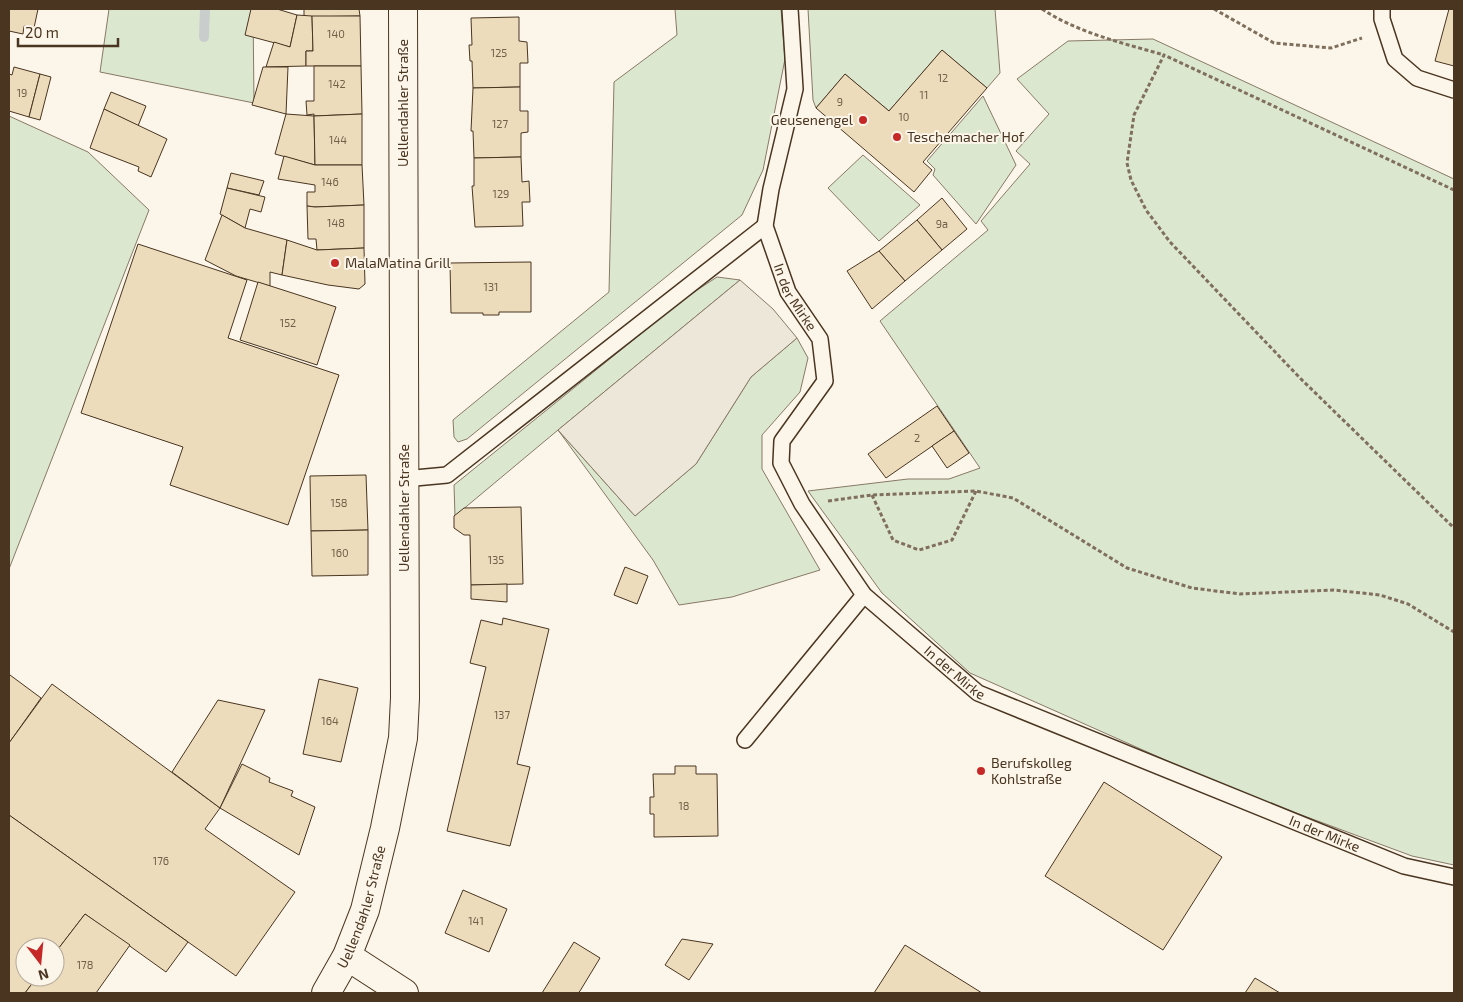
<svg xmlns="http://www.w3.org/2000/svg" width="1463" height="1002" font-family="'Exo 2',sans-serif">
  <rect width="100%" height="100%" fill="#fbf6e9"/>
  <!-- green -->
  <g fill="#dce7d0" stroke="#887966">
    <polygon points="109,9 253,9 254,103 100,72"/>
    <polygon points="675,9 781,9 785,59 763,170 742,215 467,439 458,442 454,437 453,420 609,292 614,82 677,35"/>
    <polygon points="808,9 995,9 1000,73 987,88 942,50 889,111 845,74 816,108 813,100"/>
    <polygon points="1153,39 1454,179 1454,865 1412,856 1226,787 970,673 882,593 808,491 908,479 949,479 980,468 880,321 988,230 981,221 1030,164 1016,151 1049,114 1017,79 1068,41"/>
    <polygon points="983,96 1016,165 976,224 933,175 935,169 927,161"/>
    <polygon points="9,116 88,152 149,210 9,569"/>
    <polygon points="863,155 920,205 879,241 828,188"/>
    <polygon points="717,277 740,280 558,430 635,516 696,464 751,377 797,338 808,358 800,392 762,435 762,469 820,570 732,597 679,605 653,560 558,430 455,516 454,485 685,298"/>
  </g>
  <!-- parking -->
  <polygon fill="#ede7d9" stroke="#887966" points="740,280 773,309 797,338 751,377 696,464 635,516 558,430"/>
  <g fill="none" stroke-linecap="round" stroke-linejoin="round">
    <!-- stream -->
    <polyline stroke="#c9cecd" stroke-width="10" points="204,37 205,9"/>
  </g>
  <!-- building -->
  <g fill="#ecdcbc" stroke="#4a3520">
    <polygon points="9,9 38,9 34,28 24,26 23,34 9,31"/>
    <polygon points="251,9 277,9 297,15 290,47 245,35"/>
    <polygon points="304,9 359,9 360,16 304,17"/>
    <polygon points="1449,9 1454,9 1454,66 1435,61"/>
    <polygon points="297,15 312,16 313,51 306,51 306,66 266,67 274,42 290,47"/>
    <polygon points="312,16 360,16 361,66 306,66 306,51 313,51"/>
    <polygon points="519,17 519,41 527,42 528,63 520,63 520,87 473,88 472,61 470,61 469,45 472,45 471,18"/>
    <polygon points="942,50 987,88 923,162 932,170 914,192 816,108 845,74 889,111"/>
    <polygon points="314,66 361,66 362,114 314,116 314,114 307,115 306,101 314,101"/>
    <polygon points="14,67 40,74 29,117 9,111 9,74 12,75"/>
    <polygon points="263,67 288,67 286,114 252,105"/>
    <polygon points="40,74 51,77 40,120 29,117"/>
    <polygon points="520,87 520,111 528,111 528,132 521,133 521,157 474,158 473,131 471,131 473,88"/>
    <polygon points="111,92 146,106 138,126 104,109"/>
    <polygon points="104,109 167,139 151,177 138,171 139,167 90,148"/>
    <polygon points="286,114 314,116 315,165 275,154"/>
    <polygon points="362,114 362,165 315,165 314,116"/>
    <polygon points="284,156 315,165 362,165 364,205 315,207 307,206 307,192 315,192 315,185 278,179"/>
    <polygon points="521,157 522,182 529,181 530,202 522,202 523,226 475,227 472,186 474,186 474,158"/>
    <polygon points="231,173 264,181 259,195 227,188"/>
    <polygon points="227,188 265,197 261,212 250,209 245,228 220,214"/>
    <polygon points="942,198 967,229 942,250 917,220"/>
    <polygon points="364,205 364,248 317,250 316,239 308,239 307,206 315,207"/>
    <polygon points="222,215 245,228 287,240 282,275 270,272 270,286 236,276 205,260"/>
    <polygon points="917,220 942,250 905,281 879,251"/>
    <polygon points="287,240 317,250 364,248 365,284 359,289 328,285 282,275"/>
    <polygon points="138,244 247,280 228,338 339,375 288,525 170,485 183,447 81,413"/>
    <polygon points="879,251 905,281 872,309 847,271"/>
    <polygon points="531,262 531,312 499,312 499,315 483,315 483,313 451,313 450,263"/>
    <polygon points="258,282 336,307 317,365 240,340"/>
    <polygon points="937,406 954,431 886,478 868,454"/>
    <polygon points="954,431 969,453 947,468 932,446"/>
    <polygon points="366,475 368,530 311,531 310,476"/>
    <polygon points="521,507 523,584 471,585 470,535 464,535 454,528 454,516 464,508"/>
    <polygon points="368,530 368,575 312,576 311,531"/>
    <polygon points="625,567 648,576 637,604 614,595"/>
    <polygon points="507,584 507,602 471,599 471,585"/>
    <polygon points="503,618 549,629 517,764 530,767 510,846 447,831 486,667 470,663 481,620 502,625"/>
    <polygon points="10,675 41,698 9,743 9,677"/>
    <polygon points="319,679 358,688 341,762 303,754"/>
    <polygon points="52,684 220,808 205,829 295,892 236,976 9,815 9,743"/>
    <polygon points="218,700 265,710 220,808 172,772"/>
    <polygon points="242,764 270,778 269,782 293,791 291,796 315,807 299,855 220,808"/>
    <polygon points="675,766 696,766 696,774 717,774 718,836 654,837 654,814 650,814 650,797 654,797 653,774 675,774"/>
    <polygon points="1104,782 1222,857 1163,950 1045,876"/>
    <polygon points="9,815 188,942 166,972 85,914 55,953 55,947 25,947 25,977 37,977 25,993 9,993"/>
    <polygon points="463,890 507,909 489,952 445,933"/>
    <polygon points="85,914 130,945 96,993 25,993 37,977 55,977 55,953"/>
    <polygon points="682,939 713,944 689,980 665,965"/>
    <polygon points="574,942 600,958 580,991 578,993 542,993"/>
    <polygon points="905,945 982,993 874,993"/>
    <polygon points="1255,978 1280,993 1245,993"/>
  </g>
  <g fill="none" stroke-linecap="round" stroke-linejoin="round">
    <defs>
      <g id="lane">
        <path id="s1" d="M 790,9 L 795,89 L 771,189 L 765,226 L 788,292 L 820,339 L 825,381 L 782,441 L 781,463 L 802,504 L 864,595 L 978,693 L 1404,866 L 1454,877"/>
        <polyline points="1382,9 1382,19 1395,59 1417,78 1454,90"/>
        <polyline points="404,479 447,475 765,226"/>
        <polyline points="745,740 864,595"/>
      </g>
      <g id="secondary">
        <polyline points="347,956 404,993"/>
        <path id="s2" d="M 326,993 L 347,956 L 365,910 L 385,828 L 403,738 L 405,698 L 403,9"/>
      </g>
    </defs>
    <!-- lane casing -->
    <use href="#lane" stroke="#4a3520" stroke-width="18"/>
    <!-- secondary casing -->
    <use href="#secondary" stroke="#4a3520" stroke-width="30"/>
    <!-- path -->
    <g stroke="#7f6f5c" stroke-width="3" stroke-dasharray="4 2.5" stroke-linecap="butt">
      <path d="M 1042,9 C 1078,33 1123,43 1164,55"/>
      <polyline points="1214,9 1274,43 1331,48 1362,38"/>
      <polyline points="1454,190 1164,55 1134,115 1127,163 1131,180 1146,210 1170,242 1300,378 1454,528"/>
      <polyline points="872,495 893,540 919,550 952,540 976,491"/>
      <polyline points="828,501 872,495 976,491 1013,498 1127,568 1192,588 1240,594 1334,590 1380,595 1408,604 1454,632"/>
    </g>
    <!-- lane -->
    <use href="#lane" stroke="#fbf6e9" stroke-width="15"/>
    <!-- secondary -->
    <use href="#secondary" stroke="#fbf6e9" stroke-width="28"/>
  </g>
  <!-- markers -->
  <g fill="#c62828" stroke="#fbf6e9" stroke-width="2">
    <circle cx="863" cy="120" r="5"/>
    <circle cx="897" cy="137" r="5"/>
    <circle cx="335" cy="263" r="5"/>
    <circle cx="981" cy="771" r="5"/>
  </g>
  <g text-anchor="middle" stroke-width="4" stroke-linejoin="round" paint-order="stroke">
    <!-- number labels -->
    <g font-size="11" fill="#725f47">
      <text x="336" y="38">140</text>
      <text x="499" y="57">125</text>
      <text x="943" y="82">12</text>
      <text x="337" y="88">142</text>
      <text x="22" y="97">19</text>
      <text x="924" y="99">11</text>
      <text x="840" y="106">9</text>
      <text x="904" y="121">10</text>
      <text x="500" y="128">127</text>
      <text x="338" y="144">144</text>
      <text x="330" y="186">146</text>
      <text x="501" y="198">129</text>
      <text x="336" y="227">148</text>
      <text x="942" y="228">9a</text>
      <text x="491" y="291">131</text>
      <text x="288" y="327">152</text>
      <text x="917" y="442">2</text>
      <text x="339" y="507">158</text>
      <text x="340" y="557">160</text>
      <text x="496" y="564">135</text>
      <text x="502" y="719">137</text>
      <text x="330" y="725">164</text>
      <text x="684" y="810">18</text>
      <text x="161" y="865">176</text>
      <text x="476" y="925">141</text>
      <text x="85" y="969">178</text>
    </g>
    <!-- street labels -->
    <g font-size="14" fill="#4a3520" stroke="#fbf6e9">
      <text transform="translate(403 103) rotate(-90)" y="5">Uellendahler Straße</text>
      <text dy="5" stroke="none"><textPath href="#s1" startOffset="298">In der Mirke</textPath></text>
      <text transform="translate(404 508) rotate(-90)" y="5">Uellendahler Straße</text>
      <text dy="5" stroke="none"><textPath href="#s1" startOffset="761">In der Mirke</textPath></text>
      <text dy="5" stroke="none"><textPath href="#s1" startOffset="1166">In der Mirke</textPath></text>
      <text dy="5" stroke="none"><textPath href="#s2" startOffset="94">Uellendahler Straße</textPath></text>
    </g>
    <!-- poi labels -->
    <g font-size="14" fill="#4a3520" stroke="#fbf6e9" text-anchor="start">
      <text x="853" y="125" text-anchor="end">Geusenengel</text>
      <text x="907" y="142">Teschemacher Hof</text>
      <text x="345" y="268">MalaMatina Grill</text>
      <text x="991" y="768">Berufskolleg<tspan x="991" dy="16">Kohlstraße</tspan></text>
    </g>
  </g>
  <!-- border -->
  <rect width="1463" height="1002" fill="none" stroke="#4a3520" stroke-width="20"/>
  <!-- north arrow -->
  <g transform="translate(40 962) rotate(164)"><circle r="24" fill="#fbf6e9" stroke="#b4a999"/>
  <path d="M0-4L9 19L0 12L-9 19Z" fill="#c62828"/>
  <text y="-8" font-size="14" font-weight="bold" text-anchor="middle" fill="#4a3520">N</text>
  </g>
  <!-- scale -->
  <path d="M18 38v8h100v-8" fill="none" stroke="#4a3520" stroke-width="2.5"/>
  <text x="25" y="38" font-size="15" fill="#4a3520" stroke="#fbf6e9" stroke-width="4" paint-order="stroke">20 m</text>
</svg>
